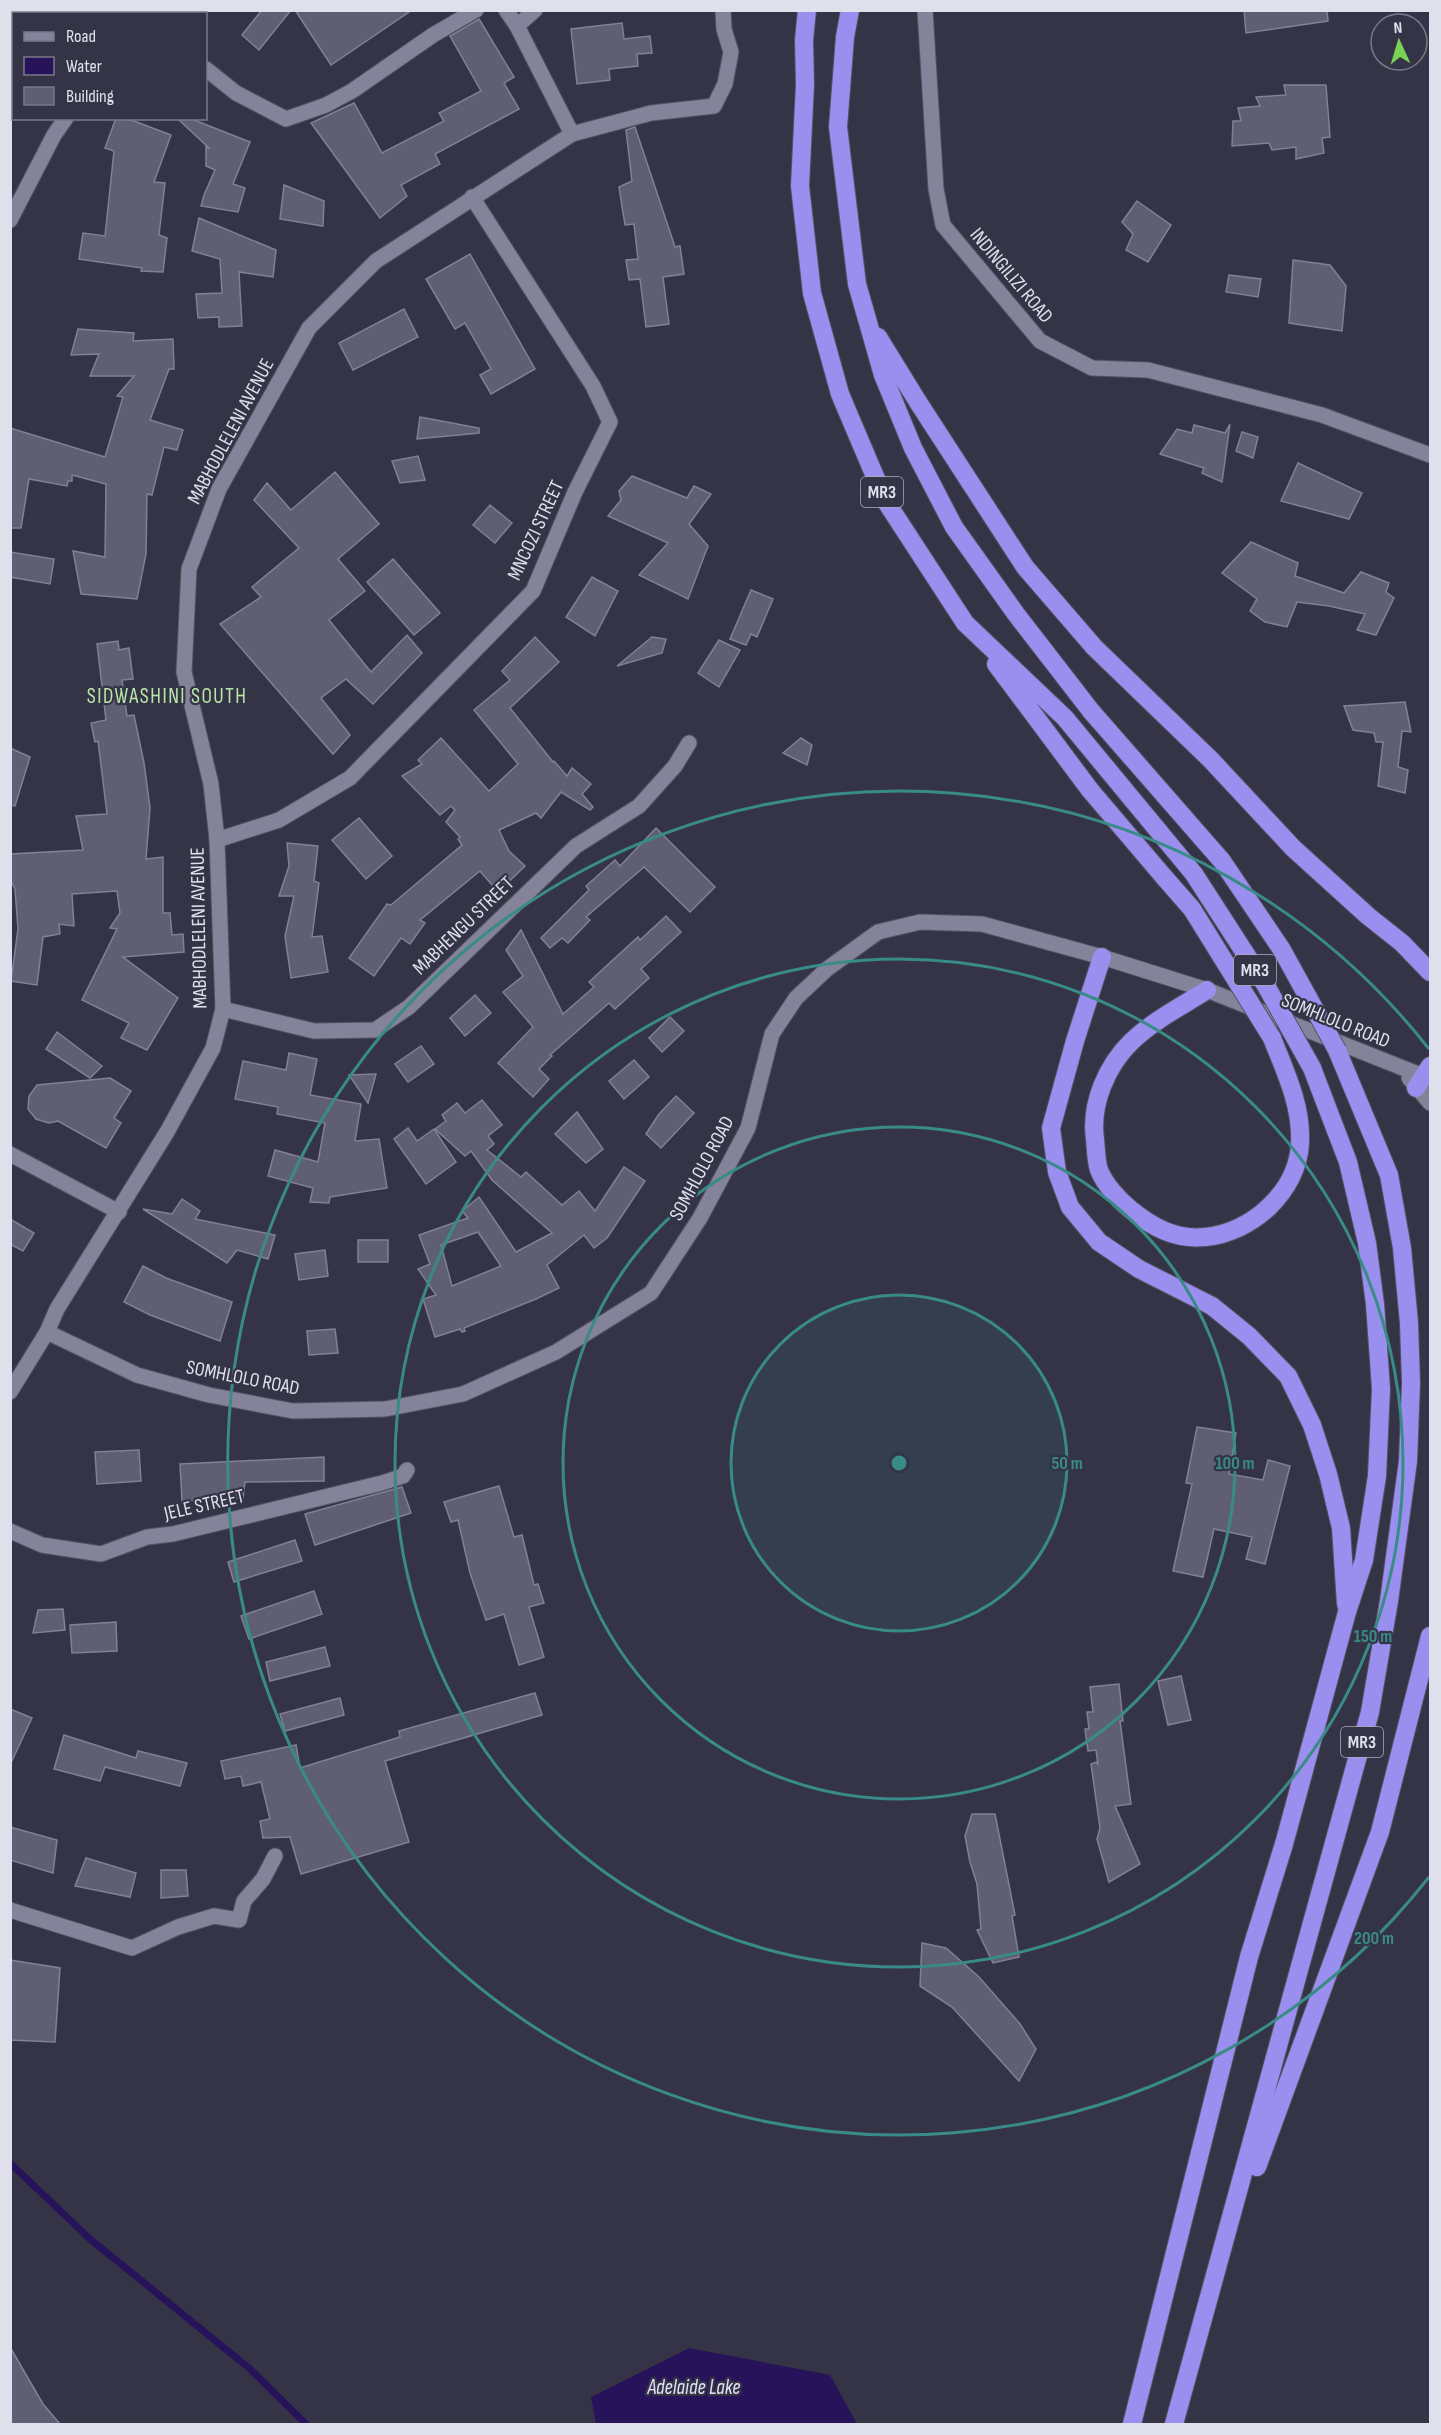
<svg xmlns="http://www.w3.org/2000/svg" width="1441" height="2435" font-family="'Sofia Sans Condensed',sans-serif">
  <rect width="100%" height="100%" fill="#353447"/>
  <!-- water -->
  <polygon fill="#26135a" points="689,2348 830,2375 857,2424 596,2424 591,2397"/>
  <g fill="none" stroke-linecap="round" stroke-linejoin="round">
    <!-- stream -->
    <polyline stroke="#26135a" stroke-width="7" points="10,2163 90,2239 249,2368 306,2424"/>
  </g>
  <!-- building -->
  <g fill="#5f5e73" stroke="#818095" stroke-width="1.5" fill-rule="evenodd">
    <polygon points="262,10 291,10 259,50 242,35"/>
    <polygon points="295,10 412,10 331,65"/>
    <polygon points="1244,10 1327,10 1328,21 1246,33"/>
    <polygon points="479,19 514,77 504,83 519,109 435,154 440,164 401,185 407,196 380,218 311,123 354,103 382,153 444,121 439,113 481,91 450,36"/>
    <polygon points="622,23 624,39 650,36 652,53 637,54 638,66 609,69 610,80 577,84 571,29"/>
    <polygon points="1284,85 1326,85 1330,137 1322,138 1324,153 1296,159 1296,147 1272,150 1269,143 1232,146 1233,121 1241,121 1238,108 1260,106 1256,97 1286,95"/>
    <polygon points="116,118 126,118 171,135 154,182 165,183 159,235 167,238 163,272 141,271 142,268 79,259 83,233 105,236 114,151 105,148"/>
    <polygon points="177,118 189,118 250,142 233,184 245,188 238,212 201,206 204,195 215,170 206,166 206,147 210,149"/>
    <polygon points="635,127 675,247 680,246 684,274 663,277 669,324 646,327 640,279 629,280 626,260 638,259 634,224 625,225 619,187 632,181 626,130"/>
    <polygon points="284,185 324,201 323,226 280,219"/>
    <polygon points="1137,201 1171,225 1148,262 1126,250 1133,234 1122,222"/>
    <polygon points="199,218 276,250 273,277 239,272 242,326 219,327 219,317 198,318 196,294 222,293 220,259 192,251"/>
    <polygon points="470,254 535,369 491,394 480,375 491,369 465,323 455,329 426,279"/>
    <polygon points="1293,260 1330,265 1346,286 1342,331 1289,323"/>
    <polygon points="1229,275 1261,279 1258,297 1226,292"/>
    <polygon points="404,309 418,337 353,370 339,343"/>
    <polygon points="78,329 134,333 133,341 173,339 174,369 169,369 150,420 183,430 177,450 164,447 152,495 147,494 146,554 137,599 81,594 73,551 105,557 106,484 72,475 72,481 68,481 67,486 29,479 21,528 10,528 10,428 105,457 123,397 117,396 134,376 90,376 99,354 71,355"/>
    <polygon points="420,417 479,428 479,433 417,439"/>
    <polygon points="1230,424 1222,482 1202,473 1204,468 1160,454 1177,429 1192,433 1194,425 1225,433"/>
    <polygon points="1242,432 1258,437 1253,458 1236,451"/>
    <polygon points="418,456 425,480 400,483 392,461"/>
    <polygon points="1298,463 1362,493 1349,519 1281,501"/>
    <polygon points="335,472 379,524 338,559 365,591 329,620 371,672 407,635 422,653 373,704 346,679 321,698 350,735 333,754 220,624 261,597 252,587 299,548 254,500 267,483 291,510"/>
    <polygon points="632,476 687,498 694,486 711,494 689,524 708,546 688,599 639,575 668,543 608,516 621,500 619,491"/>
    <polygon points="490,505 512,523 495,543 473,525"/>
    <polygon points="1251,542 1298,563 1295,576 1344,593 1361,572 1389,583 1386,592 1394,598 1376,635 1357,630 1365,614 1329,606 1297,602 1287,627 1265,622 1250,611 1257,599 1222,573"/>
    <polygon points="10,552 54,559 50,584 10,577"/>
    <polygon points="393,559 440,613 414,635 367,582"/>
    <polygon points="592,577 618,591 595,636 566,617"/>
    <polygon points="751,590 773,599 757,637 751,634 746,645 730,639"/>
    <polygon points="535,637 559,662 510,708 553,762 554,761 567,776 572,768 591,784 582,794 593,807 590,810 561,792 541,818 536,813 499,830 509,851 525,866 498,892 480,871 420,920 425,923 410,944 401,938 374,976 349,958 387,904 391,905 462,845 458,839 460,837 446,822 455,810 451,806 440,815 402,776 422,764 418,760 441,738 489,791 518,764 474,710 510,680 502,671"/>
    <polygon points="652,637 666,639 662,653 617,666"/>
    <polygon points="719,640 740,650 719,687 698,673"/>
    <polygon points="118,641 119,650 129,648 133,679 122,680 127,716 134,715 144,763 150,808 146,859 163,857 163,913 170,913 172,935 183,934 184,952 123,957 178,998 147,1050 121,1038 129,1023 82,1000 117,929 110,928 120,913 117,891 72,894 74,926 59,924 60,934 43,937 37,985 11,981 18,929 15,889 10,879 10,854 83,850 76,816 107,814 98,741 95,742 91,723 106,720 97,644"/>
    <polygon points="1405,702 1411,732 1402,731 1398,767 1408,770 1405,793 1378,786 1383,742 1376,742 1374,733 1353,730 1344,706"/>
    <polygon points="801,738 812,745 807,765 783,753"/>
    <polygon points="10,748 30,757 15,806 10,805"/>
    <polygon points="359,818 392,856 366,879 332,840"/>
    <polygon points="656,828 715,887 690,912 644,867 586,917 590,920 568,943 562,938 550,948 541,938 589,890 586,886 615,860 620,866"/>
    <polygon points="287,843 318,846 314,881 319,883 312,937 322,936 328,972 291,978 285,936 294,896 279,896 289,866"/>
    <polygon points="666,916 681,932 641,969 649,978 615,1009 609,1003 550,1055 552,1056 539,1069 549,1079 533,1097 498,1063 533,1027 503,992 523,976 506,950 521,930 563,1014 594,987 589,982 638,937 640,940"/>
    <polygon points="475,995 491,1013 465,1036 450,1018"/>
    <polygon points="670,1017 684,1031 662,1052 649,1038"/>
    <polygon points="57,1032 102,1066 90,1078 46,1049"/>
    <polygon points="421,1046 434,1064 408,1082 395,1064"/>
    <polygon points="289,1053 317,1059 310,1095 361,1104 355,1141 379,1139 387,1188 330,1197 329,1203 310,1202 313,1188 268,1176 275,1150 318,1162 325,1123 277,1114 278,1107 235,1099 243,1061 286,1070"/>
    <polygon points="634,1060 649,1077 624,1099 609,1081"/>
    <polygon points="376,1074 368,1103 349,1075"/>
    <polygon points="110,1078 131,1091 114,1118 121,1123 106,1148 58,1121 49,1123 36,1119 28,1109 29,1096 37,1085"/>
    <polygon points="676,1096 694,1113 661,1148 646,1134 659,1114"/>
    <path d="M 482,1100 L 502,1125 L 488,1136 L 494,1144 L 487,1150 L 521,1177 L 526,1172 L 562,1205 L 579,1191 L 595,1211 L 624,1167 L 645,1181 L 607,1238 L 594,1248 L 584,1235 L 547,1265 L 559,1288 L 536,1299 L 464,1328 L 465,1331 L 462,1332 L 460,1329 L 435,1337 L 423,1299 L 436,1295 L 418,1269 L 430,1264 L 419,1235 L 468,1218 L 462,1211 L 479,1197 L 516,1252 L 552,1233 L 492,1180 L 471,1151 L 465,1156 L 435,1129 L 446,1121 L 442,1115 L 457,1103 L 465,1113 ZM 478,1232 L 501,1266 L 452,1286 L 441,1245 Z"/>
    <polygon points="577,1112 603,1149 586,1163 555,1134"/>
    <polygon points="408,1128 417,1141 434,1129 456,1162 426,1184 394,1139"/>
    <polygon points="182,1199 200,1211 195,1219 275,1235 268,1259 237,1250 227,1263 143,1209 172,1214"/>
    <polygon points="10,1219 34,1233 23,1251 10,1244"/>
    <rect x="358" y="1240" width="30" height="22"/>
    <polygon points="325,1250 328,1276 299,1280 295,1254"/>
    <polygon points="143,1266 166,1278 232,1302 220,1341 150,1315 124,1302"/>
    <polygon points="335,1329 338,1353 309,1355 307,1331"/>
    <polygon points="1197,1427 1236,1433 1229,1474 1263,1480 1268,1460 1290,1466 1265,1564 1246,1559 1252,1537 1214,1529 1203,1577 1173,1571 1192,1484 1186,1483"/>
    <polygon points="139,1450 141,1481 97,1484 95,1452"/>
    <polygon points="324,1457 324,1481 245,1482 243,1498 182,1501 180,1464"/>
    <polygon points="499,1486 514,1537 522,1535 534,1585 538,1584 544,1603 529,1607 544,1657 519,1665 504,1614 486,1620 470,1573 458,1520 451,1522 444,1502"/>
    <polygon points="402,1487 411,1513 315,1545 305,1514"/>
    <polygon points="295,1540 302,1561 234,1582 228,1562"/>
    <polygon points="314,1591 322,1614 249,1639 241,1616"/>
    <polygon points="63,1609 65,1630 33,1633 38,1610"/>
    <polygon points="116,1622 117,1651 72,1653 70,1625"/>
    <polygon points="325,1647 330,1666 270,1681 266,1662"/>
    <polygon points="1181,1676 1191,1720 1168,1725 1158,1681"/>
    <polygon points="1119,1684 1123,1721 1120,1721 1131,1804 1115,1806 1140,1864 1109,1882 1097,1839 1100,1828 1091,1764 1097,1762 1098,1765 1096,1750 1088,1751 1085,1729 1089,1729 1087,1712 1093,1712 1090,1687"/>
    <polygon points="535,1693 542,1715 385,1761 409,1842 301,1874 290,1837 263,1838 260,1821 270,1819 261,1782 243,1786 241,1776 225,1779 221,1761 296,1745 300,1768 400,1737 399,1731"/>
    <polygon points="340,1698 344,1715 285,1731 280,1714"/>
    <polygon points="10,1709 32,1718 10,1765"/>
    <polygon points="64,1735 136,1758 138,1751 187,1763 180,1786 105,1767 100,1781 54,1769"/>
    <polygon points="972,1814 995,1814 1015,1915 1012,1916 1019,1957 993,1963 977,1930 981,1929 977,1884 970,1862 965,1836"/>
    <polygon points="10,1827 57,1840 53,1873 10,1860"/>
    <polygon points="86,1858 136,1873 130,1897 75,1886"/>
    <polygon points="161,1870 186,1870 188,1896 161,1898"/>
    <polygon points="922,1943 946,1948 979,1977 1020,2024 1036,2049 1019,2081 952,2007 920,1986"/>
    <polygon points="10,1960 60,1968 55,2042 10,2040"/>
    <polygon points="10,2347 43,2404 60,2424 10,2424"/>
  </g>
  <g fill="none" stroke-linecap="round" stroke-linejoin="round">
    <defs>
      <g id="street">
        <polyline points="506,10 517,26 572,134"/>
        <polyline points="925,10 936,189 943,225 1040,341 1092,368 1148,370 1322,415 1430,455"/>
        <polyline points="148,14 151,10"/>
        <polyline points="517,26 535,10"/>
        <polyline points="206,69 236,93 286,119 326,105 352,91 433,35 476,10"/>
        <polyline points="10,220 54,135 66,118"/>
        <polyline points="217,840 279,820 350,778 533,591 575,492 610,422 593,386 472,197"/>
        <polyline points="223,1009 314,1031 375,1030 409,1007 576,846 639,806 675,766 689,743"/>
        <polyline points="10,1154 119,1212"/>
        <polyline points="10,1392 47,1332 57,1309 167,1132 213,1048 223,1009 217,840 211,784 184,672 189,569 219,489 309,328 376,261 572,134 651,113 714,106 725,84 731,52 724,29 723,10"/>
        <polyline points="10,1531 42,1545 101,1554 147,1537 173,1534 382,1483 403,1476 407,1470"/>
        <polyline points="10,1910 132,1948 178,1927 214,1916 239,1920 244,1901 263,1879 275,1856"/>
      </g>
      <g id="secondary">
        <polyline points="1409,1078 1430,1103"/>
        <polyline points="47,1332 137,1375 209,1395 293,1411 385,1409 463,1394 556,1352 651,1293 700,1218 748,1128 772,1034 796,998 827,969 878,932 920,922 982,924 1102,957 1207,990 1423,1076 1430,1083"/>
      </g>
      <g id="highway">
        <polyline points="807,10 804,40 805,84 800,186 812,293 840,394 885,500 965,623 1065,718 1194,874"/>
        <polyline points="850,10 845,37 838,127 857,284 883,375 913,448 954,527 1016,614 1091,711 1222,861"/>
        <polyline points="878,337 918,402 1025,567 1094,647 1211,760 1293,848 1368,916 1402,943 1430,972"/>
        <polyline points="996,664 1090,790 1164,877"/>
        <polyline points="1102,957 1075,1041 1051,1128 1057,1172 1070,1207 1099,1242 1139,1269 1212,1306 1249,1336 1288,1376 1312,1425 1328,1474 1341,1528 1346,1604"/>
        <path d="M 1207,990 C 1182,1006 1154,1020 1132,1041 C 1107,1065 1090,1104 1095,1139 C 1096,1149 1096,1161 1099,1170 C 1105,1185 1119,1200 1130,1209 C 1152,1227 1175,1240 1205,1237 C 1252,1233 1298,1191 1300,1143 C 1302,1106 1285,1071 1272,1038"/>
        <polyline points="1416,1088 1430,1066"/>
        <polyline points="1257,2167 1380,1832 1430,1636"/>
        <polyline points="1132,2424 1249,1957 1284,1844 1347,1612 1364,1560 1377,1476 1381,1389 1375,1304 1367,1243 1348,1162 1312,1068"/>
        <polyline points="1174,2424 1370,1712 1389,1601 1408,1461 1411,1383 1409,1323 1402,1248 1389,1175 1337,1050"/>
      </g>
    </defs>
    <!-- street casing -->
    <use href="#street" stroke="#545262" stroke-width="17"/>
    <!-- secondary casing -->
    <use href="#secondary" stroke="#545262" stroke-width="17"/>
    <!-- highway casing -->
    <use href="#highway" stroke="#545262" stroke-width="20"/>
    <!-- street -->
    <use href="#street" stroke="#848399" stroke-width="15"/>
    <!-- secondary -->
    <use href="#secondary" stroke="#848399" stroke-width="15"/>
    <!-- highway -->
    <use href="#highway" stroke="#9a8fef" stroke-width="18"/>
    <defs>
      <g id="highway-bridge">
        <polyline points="1222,861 1282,950 1337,1050"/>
        <polyline points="1194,874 1265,984 1312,1068"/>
        <polyline points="1164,877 1192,909 1272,1038"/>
      </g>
    </defs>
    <!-- highway-bridge casing -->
    <use href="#highway-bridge" stroke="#545262" stroke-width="20" stroke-linecap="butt"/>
    <!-- highway-bridge -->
    <use href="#highway-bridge" stroke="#9a8fef" stroke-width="18"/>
  </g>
  <!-- distance rings -->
  <circle cx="899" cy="1463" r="168" fill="#398b87" fill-opacity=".12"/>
  <g fill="none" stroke="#398b87" stroke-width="3">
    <circle cx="899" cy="1463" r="168"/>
    <circle cx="899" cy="1463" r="336"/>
    <circle cx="899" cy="1463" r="504"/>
    <path d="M1429 1877A672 672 0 1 1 1429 1049"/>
  </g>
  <g text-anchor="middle" stroke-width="4.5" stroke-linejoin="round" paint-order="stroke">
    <!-- shield labels -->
    <g fill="#353447" stroke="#adacba" stroke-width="1.5">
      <rect x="861" y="477" width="42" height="30" rx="4.5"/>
      <rect x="1234" y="955" width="42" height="30" rx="4.5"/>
      <rect x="1341" y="1727" width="42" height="30" rx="4.5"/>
    </g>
    <g font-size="18" font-weight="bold" fill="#e0e0ec">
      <text x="882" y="498">MR3</text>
      <text x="1255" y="976">MR3</text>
      <text x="1362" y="1748">MR3</text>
    </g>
    <!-- street labels -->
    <g font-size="20" fill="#e0e0ec" stroke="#353447">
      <text transform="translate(1012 275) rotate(50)" y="7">INDINGILIZI ROAD</text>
      <text transform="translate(230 431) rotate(-62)" y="7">MABHODLELENI AVENUE</text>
      <text transform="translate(535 530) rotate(-65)" y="7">MNCOZI STREET</text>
      <text transform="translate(463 925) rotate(-44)" y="7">MABHENGU STREET</text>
      <text transform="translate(198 928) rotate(-91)" y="7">MABHODLELENI AVENUE</text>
      <text transform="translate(1336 1020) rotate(22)" y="7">SOMHLOLO ROAD</text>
      <text transform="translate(701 1168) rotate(-62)" y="7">SOMHLOLO ROAD</text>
      <text transform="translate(243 1377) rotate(11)" y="7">SOMHLOLO ROAD</text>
      <text transform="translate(204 1504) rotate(-13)" y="7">JELE STREET</text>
    </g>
    <!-- neighbourhood labels -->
    <g font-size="21" letter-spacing="1.5" fill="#b8e8a7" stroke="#353447">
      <text x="167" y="703">SIDWASHINI SOUTH</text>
    </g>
    <!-- water labels -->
    <g font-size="21" font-style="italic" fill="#e1e0f6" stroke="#353447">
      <text x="694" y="2394">Adelaide Lake</text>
    </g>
  </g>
  <circle cx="899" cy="1463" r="9" fill="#398b87" stroke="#353447" stroke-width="3"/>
  <g font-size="18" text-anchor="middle" font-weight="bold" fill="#398b87" stroke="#353447" stroke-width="4.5" stroke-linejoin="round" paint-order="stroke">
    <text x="1067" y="1469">50 m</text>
    <text x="1235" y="1469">100 m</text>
    <text x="1373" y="1642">150 m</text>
    <text x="1374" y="1944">200 m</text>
  </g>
  <!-- border -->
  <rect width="1441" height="2435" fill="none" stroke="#e0e0ec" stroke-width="24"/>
  <!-- legend -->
  <rect x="12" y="12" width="195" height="108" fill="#353447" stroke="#797989" stroke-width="1.5"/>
  <rect x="24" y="32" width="30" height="9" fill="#848399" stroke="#797989" stroke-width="1.5"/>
  <text x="66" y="42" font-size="18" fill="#e0e0ec">Road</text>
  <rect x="24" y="57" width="30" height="18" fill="#26135a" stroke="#797989" stroke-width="1.5"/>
  <text x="66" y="72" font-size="18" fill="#e0e0ec">Water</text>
  <rect x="24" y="87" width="30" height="18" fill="#5f5e73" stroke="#797989" stroke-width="1.5"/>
  <text x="66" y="102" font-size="18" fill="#e0e0ec">Building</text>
  <!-- north arrow -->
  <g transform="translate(1399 42) rotate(356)"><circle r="28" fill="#353447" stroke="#797989" stroke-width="1.5"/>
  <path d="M0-4.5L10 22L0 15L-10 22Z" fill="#7ad156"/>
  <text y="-9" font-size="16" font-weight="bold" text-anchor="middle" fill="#e0e0ec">N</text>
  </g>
</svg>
